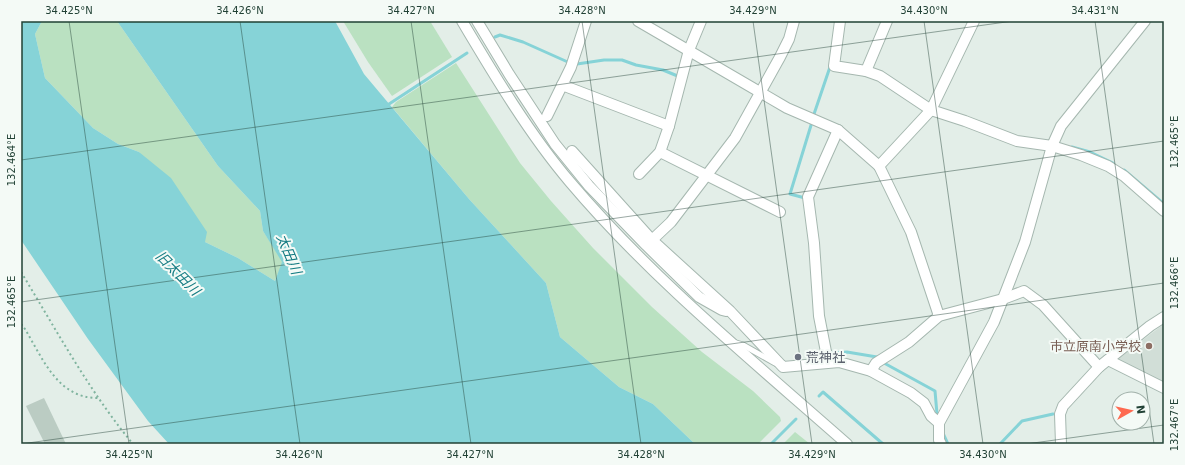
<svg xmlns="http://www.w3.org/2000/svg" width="1185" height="465" font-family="'DejaVu Sans','Noto Sans JP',sans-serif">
  <rect width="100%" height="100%" fill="#e3eee8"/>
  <!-- built -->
  <polygon fill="#d1ded7" points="1164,324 1164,385 1115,361"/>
  <!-- green -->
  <g fill="#bae1c1">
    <polygon points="42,21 117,21 218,166 260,211 263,231 283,262 275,281 238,258 205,242 139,152 118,144 93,128 45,78 35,34"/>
    <polygon points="343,21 430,21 452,57 392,96 368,62"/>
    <polygon points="456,63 520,163 551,201 593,248 652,307 702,352 753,391 780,417 781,421 758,444 695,444 653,404 619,387 560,337 546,283 469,199 392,107 396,102"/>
    <polygon points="795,432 810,444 783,444"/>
  </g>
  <!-- water -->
  <polygon fill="#86d3d7" points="21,21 42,21 35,34 45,78 93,128 118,144 139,152 171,178 207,232 205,242 238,258 275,281 282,262 263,231 260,211 218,166 117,21 335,21 364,74 469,199 546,283 560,337 619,387 653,404 695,444 169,444 148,421 88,339 21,240"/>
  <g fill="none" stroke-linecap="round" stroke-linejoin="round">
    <!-- stream -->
    <g stroke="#86d3d7" stroke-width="3">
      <polyline points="495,37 500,35 523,42 570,63"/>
      <polyline points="577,64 604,60 622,60 636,65 663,70 680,77 680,76"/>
      <polyline points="386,106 467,53"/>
      <polyline points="813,117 831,64"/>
      <polyline points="1072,147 1090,152 1113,163"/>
      <polyline points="1124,170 1164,204"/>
      <polyline points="805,198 790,194 812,122"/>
      <polyline points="830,350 831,353 847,352 877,357"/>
      <polyline points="884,363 935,391 937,414"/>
      <polyline points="819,396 823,392 883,444"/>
      <polyline points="943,433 948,444"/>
      <polyline points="771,444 796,419"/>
      <polyline points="1000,444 1022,421 1053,414"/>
    </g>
  </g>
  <!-- building -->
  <polygon fill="#bbccc3" points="44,398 66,444 45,444 26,406"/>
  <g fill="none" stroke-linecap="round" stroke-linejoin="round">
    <defs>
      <polyline id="service" points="736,343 743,345 775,363"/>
      <g id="minor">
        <path d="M 462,21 C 494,75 530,135 570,182 C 652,279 752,360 847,444"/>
        <polyline points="477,21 509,74 555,144 589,186 646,245 699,297 722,310 726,311"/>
        <polyline points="638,21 787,108 838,130 879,166 911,232 939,316"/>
        <polyline points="840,21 834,66 866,71 880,76 931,110 965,121 1017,141 1052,146 1081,155 1108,166 1124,176 1164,211"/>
        <polyline points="866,71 887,21"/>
        <polyline points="562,85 669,126"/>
        <polyline points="547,116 571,67 586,21"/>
        <polyline points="572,151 652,240 730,311 783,367 839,362 871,371 911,393 924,403 931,416 939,423"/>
        <polyline points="660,152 780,212"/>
        <polyline points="879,166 931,110 974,21"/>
        <polyline points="639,174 660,152 669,126 689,50 701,21"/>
        <polyline points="652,240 671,222 735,138 780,57 789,39 794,21"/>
        <polyline points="1108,360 1164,388"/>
        <polyline points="828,362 819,316 814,243 808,197 838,130"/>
        <polyline points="871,371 876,363 909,342 939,316 1003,299 1024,291 1043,305 1099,367"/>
        <polyline points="941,444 939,440 939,423 994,322 1025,242 1052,146 1061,126 1145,21"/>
        <polyline points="1061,444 1060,414 1063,406 1099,367 1150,326 1164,317"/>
      </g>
    </defs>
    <!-- service casing -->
    <use href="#service" stroke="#a5b7af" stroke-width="7"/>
    <!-- minor casing -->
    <use href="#minor" stroke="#a5b7af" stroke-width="12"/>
    <!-- path -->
    <g stroke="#80b49f" stroke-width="2" stroke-dasharray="2 3" stroke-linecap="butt">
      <path d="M 21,272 C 57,331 89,391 133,444"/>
      <path d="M 21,324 L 25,329 C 43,359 58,399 99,398"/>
    </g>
    <!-- service -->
    <use href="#service" stroke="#fff" stroke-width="5"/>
    <!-- minor -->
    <use href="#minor" stroke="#fff" stroke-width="10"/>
  </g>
  <!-- ticks -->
  <path fill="none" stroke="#214135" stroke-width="1" stroke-opacity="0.45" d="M 69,21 L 129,444M 240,21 L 300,444M 411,21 L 471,444M 582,21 L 641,444M 753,21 L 812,444M 924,21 L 983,444M 1095,21 L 1154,444M 21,160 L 1013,21M 21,302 L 1164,141M 21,444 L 1164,283M 1026,444 L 1164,425"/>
  <!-- markers -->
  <circle fill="#8d6e63" stroke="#f4faf6" stroke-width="1.5" cx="1149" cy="346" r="4"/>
  <circle fill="#6b7280" stroke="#f4faf6" stroke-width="1.5" cx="798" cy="357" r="4"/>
  <g text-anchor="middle" stroke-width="4" stroke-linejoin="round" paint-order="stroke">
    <!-- education labels -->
    <g font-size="13" fill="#785e54" stroke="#f4faf6" text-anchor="end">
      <text x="1141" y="351">市立原南小学校</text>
    </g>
    <!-- worship labels -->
    <g font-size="13" fill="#5b616d" stroke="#f4faf6" text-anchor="start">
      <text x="806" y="362">荒神社</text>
    </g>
    <!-- water labels -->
    <g font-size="14" font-style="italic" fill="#157c83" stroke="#f4faf6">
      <text transform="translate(289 254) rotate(67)" y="5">太田川</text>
      <text transform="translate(178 273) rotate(45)" y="5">旧太田川</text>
    </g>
  </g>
  <!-- border -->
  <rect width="1185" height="465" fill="none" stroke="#f4faf6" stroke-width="44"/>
  <!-- north arrow -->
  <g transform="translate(1131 411) rotate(82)"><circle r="19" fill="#f4faf6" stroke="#a0b0a9"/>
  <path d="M0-3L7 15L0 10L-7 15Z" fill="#fe6a51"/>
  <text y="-6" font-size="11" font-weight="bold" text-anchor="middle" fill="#214135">N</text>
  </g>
  <rect x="22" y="22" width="1141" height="421" fill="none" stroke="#214135" stroke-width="1.5"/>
  <g font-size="10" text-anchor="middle" fill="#214135">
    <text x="69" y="14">34.425°N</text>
    <text x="240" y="14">34.426°N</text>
    <text x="411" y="14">34.427°N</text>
    <text x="582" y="14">34.428°N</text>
    <text x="753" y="14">34.429°N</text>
    <text x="924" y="14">34.430°N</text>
    <text x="1095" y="14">34.431°N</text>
    <text transform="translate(1174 142) rotate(-90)" y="4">132.465°E</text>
    <text transform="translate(11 160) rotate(-90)" y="4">132.464°E</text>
    <text transform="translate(1174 283) rotate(-90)" y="4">132.466°E</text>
    <text transform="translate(11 302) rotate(-90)" y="4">132.465°E</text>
    <text transform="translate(1174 425) rotate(-90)" y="4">132.467°E</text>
    <text x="129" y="458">34.425°N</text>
    <text x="299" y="458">34.426°N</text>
    <text x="470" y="458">34.427°N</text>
    <text x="641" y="458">34.428°N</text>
    <text x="812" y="458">34.429°N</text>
    <text x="983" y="458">34.430°N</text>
  </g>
</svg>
